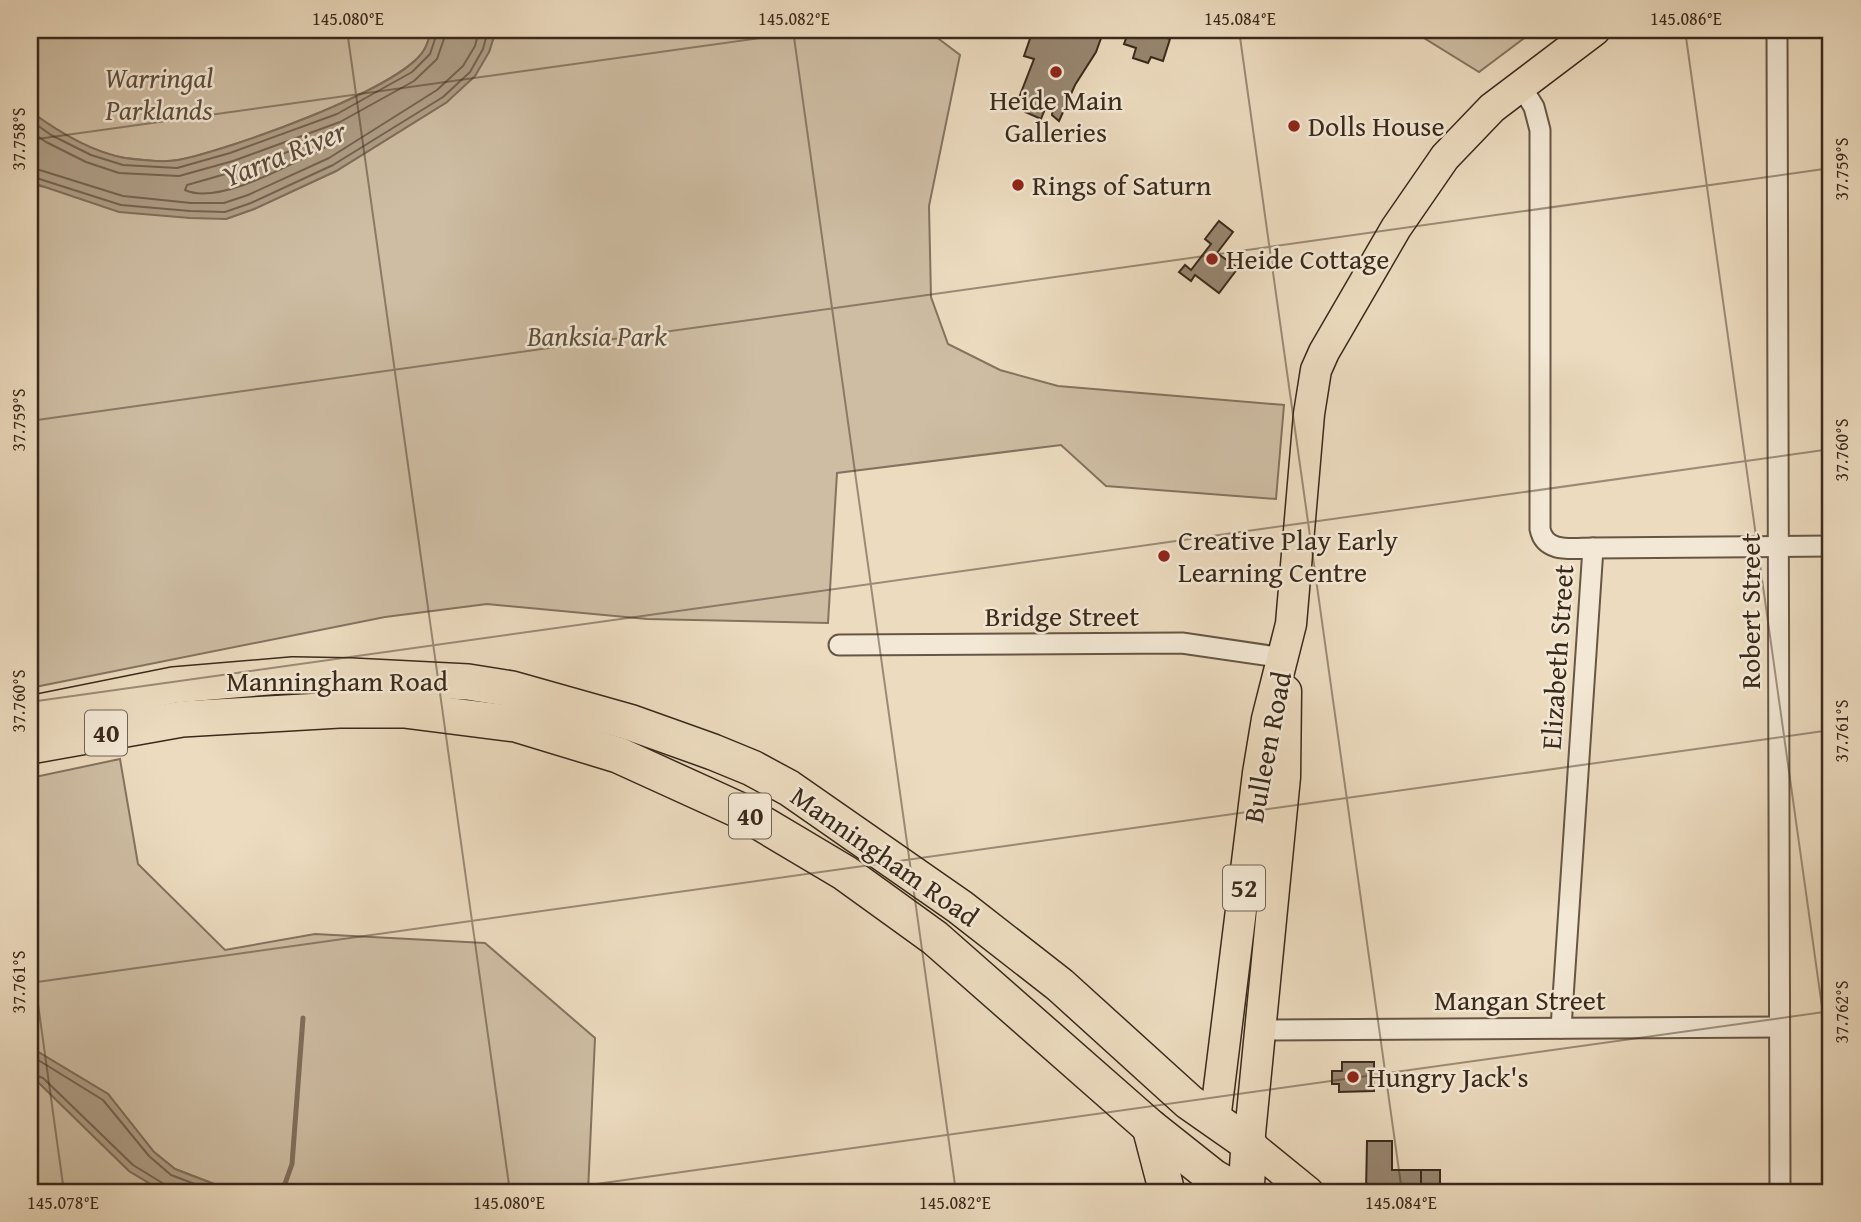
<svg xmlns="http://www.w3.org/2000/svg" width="1861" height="1222" font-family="'Gentium Book Plus',serif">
  <rect width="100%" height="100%" fill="#ecdbbf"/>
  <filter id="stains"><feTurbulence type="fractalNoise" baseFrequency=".00286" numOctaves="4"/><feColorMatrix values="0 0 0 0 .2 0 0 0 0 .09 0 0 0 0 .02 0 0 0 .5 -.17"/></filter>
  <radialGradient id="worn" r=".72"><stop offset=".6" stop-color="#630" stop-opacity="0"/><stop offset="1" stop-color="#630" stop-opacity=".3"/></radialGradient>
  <!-- green -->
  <g fill="#cebda3" stroke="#84735f" stroke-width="2">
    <path d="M 30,30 L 432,30 C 429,36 428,44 424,50 C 401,89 226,151 178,160 C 163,163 140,160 125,158 C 91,152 57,131 30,111 Z"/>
    <polygon points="496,30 927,30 960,55 929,206 931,297 948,344 1000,370 1058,386 1284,405 1276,499 1106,486 1061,445 837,473 828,623 647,619 487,604 385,617 30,688 30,182 40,186 226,219 254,209 336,171 447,102 489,52"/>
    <polygon points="1411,30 1535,30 1479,72"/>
    <polygon points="120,759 138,864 225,950 315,934 485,943 595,1038 588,1192 235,1192 175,1169 154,1152 108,1094 30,1047 30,778"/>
    <polygon points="30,1078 39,1083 129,1171 164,1192 30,1192"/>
  </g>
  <!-- water -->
  <g fill="#af9e87" stroke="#806f5c" stroke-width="2">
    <path d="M 432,30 L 496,30 L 489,52 L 475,76 L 447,102 L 336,171 L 254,209 L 226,219 L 190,218 L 119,212 L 30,182 L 30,111 C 57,131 91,152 125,158 C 140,160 163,163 178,160 C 226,151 402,89 424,50 C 428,44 429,36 432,30 Z"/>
    <polygon points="30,1047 108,1094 154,1152 175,1169 235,1192 164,1192 129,1171 39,1083 30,1078"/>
  </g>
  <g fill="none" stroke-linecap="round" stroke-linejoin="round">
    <!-- shore -->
    <g stroke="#746451" stroke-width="2">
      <polyline points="30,120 51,135 91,155 123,165 177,168 230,153 337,114 412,72 430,54 438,30"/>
      <polyline points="30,131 46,142 86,162 119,173 179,176 233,161 340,122 414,81 437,59 447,30"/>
      <path d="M 328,137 L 332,139 L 332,142 L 324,148 C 292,163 218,206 185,190 L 187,185 L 236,171 Z"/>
      <polyline points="30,167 123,196 191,203 224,203 248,195 329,158 437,90 463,66 475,46 479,30"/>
      <polyline points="30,176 121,205 190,211 225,212 251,203 333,165 443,97 470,72 483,49 488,30"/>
      <polyline points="30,1055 103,1100 149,1156 171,1175 216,1192"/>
      <polyline points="30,1073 43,1078 133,1165 164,1184 166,1192"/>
    </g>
    <!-- stream -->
    <polyline stroke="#806f5c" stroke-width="5" points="282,1192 292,1164 303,1018"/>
  </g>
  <!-- building -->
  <g fill="#978670" stroke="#3a291b" stroke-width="2">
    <polygon points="1033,30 1104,30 1096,52 1075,85 1059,121 1052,115 1053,107 1047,104 1041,119 1025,112 1026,106 1017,103 1034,59 1024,56"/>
    <polygon points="1129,30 1143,30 1170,39 1163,61 1151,57 1148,63 1133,58 1136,48 1124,44"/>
    <polygon points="1219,221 1233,232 1217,253 1238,268 1219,293 1195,275 1191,281 1179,272 1185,265 1191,270 1211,244 1205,239"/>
    <polygon points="1342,1062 1374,1062 1374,1091 1339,1092 1339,1084 1332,1084 1332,1071 1342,1071"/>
    <polygon points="1367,1141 1392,1141 1392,1170 1421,1170 1421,1192 1366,1192"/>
    <rect x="1421" y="1170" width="19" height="22"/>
  </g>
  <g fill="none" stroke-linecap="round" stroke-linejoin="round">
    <defs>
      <g id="street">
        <polyline points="1777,30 1780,1192"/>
        <path d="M 1521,86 L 1534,107 L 1540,130 L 1540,529 C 1545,554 1573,548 1593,548 L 1561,1028"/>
        <polyline points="1593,548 1831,546"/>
        <polyline points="839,645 1182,643 1284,658"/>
        <polyline points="1261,1030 1779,1027"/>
      </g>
      <g id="primary">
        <polyline points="1286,691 1285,777 1249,1144 1308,1192"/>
        <polyline points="1215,1120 1258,773 1267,719 1291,624 1309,414 1316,370 1324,352 1396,228 1445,157 1492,108 1595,30"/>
      </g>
      <g id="highway">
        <polyline points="30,714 174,685 293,675 350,676 468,682 512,689 629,722 713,752 752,768 789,788 960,907 1060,985 1189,1102 1249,1144 1246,1192"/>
        <polyline points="30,746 182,719 339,710 404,710 516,724 618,755 741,811 845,873 935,938 1150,1127 1213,1177 1239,1192"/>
        <polyline points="1150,1127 1167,1192"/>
      </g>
    </defs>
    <!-- street casing -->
    <use href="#street" stroke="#665644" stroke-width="23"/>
    <!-- primary casing -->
    <use href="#primary" stroke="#3a291b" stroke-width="33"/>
    <!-- highway casing -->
    <use href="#highway" stroke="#3a291b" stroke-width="38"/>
    <!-- street -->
    <use href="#street" stroke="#f3e8d5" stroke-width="19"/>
    <!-- primary -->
    <use href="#primary" stroke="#ecdbbf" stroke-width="30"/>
    <!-- highway -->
    <use href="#highway" stroke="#ecdbbf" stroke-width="35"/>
  </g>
  <!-- ticks -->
  <path fill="none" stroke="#3a291b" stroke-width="2" stroke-opacity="0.45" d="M 347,30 L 510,1192M 793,30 L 956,1192M 1239,30 L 1402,1192M 1685,30 L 1831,1071M 30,140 L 817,30M 30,421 L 1831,168M 30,702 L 1831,449M 30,946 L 64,1192M 30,983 L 1831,730M 539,1192 L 1831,1011"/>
  <!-- markers -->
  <g fill="#8f2418" stroke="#f3e8d5" stroke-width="2.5">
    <circle cx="1056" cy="72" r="7"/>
    <circle cx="1294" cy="126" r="7"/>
    <circle cx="1018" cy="185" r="7"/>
    <circle cx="1212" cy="259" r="7"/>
    <circle cx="1164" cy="556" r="7"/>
    <circle cx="1353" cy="1077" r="7"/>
  </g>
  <g text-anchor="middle" stroke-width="5" stroke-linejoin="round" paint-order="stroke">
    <!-- shield labels -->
    <g fill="#f3e8d5" stroke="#726253" stroke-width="2">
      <rect x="85" y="710.5" width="42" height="45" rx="5"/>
      <rect x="729" y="793.5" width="42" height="45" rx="5"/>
      <rect x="1223" y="865.5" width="42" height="45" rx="5"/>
    </g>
    <g font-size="26" font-weight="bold" fill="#3a291b">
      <text x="106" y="742">40</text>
      <text x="750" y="825">40</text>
      <text x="1244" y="897">52</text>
    </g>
    <!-- park labels -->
    <g font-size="28" font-style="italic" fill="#5f4e3d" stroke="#f3e8d5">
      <text x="159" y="88">Warringal<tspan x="159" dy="32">Parklands</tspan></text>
      <text x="597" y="346">Banksia Park</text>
    </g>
    <!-- poi labels -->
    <g font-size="28" fill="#3a291b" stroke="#f3e8d5" text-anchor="start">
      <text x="1056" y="110" text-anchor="middle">Heide Main<tspan x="1056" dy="32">Galleries</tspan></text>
      <text x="1308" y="136">Dolls House</text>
      <text x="1032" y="195">Rings of Saturn</text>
      <text x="1226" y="269">Heide Cottage</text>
      <text x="1178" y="550">Creative Play Early<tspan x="1178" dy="32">Learning Centre</tspan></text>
      <text x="1367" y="1087">Hungry Jack's</text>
    </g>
    <!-- street labels -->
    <g font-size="28" fill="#3a291b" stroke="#f3e8d5">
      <text transform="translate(1750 611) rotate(-90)" y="10">Robert Street</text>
      <text x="1062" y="626">Bridge Street</text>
      <text transform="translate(1557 657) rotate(-86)" y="10">Elizabeth Street</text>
      <text x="337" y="691">Manningham Road</text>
      <text transform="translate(1267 747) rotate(-79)" y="10">Bulleen Road</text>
      <text transform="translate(885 856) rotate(35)" y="10">Manningham Road</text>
      <text x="1520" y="1010">Mangan Street</text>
    </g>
    <!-- water labels -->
    <g font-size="30" font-style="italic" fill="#5d4c3b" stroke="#f3e8d5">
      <text transform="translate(284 154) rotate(-22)" y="10">Yarra River</text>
    </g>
  </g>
  <!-- margin -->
  <rect width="1861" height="1222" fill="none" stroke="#ecdbbf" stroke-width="77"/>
  <rect x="38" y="38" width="1784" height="1146" fill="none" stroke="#3a291b" stroke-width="2.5"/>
  <g font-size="18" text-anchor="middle" fill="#3a291b">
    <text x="348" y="25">145.080°E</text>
    <text x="794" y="25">145.082°E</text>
    <text x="1240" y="25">145.084°E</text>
    <text x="1686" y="25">145.086°E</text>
    <text transform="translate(19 139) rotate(-90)" y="6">37.758°S</text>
    <text transform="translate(1842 169) rotate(-90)" y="6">37.759°S</text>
    <text transform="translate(19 420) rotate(-90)" y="6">37.759°S</text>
    <text transform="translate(1842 450) rotate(-90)" y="6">37.760°S</text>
    <text transform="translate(19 701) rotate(-90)" y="6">37.760°S</text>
    <text transform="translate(1842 731) rotate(-90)" y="6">37.761°S</text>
    <text transform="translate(19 982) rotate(-90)" y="6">37.761°S</text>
    <text transform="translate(1842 1012) rotate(-90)" y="6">37.762°S</text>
    <text x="63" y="1209">145.078°E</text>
    <text x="509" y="1209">145.080°E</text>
    <text x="955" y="1209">145.082°E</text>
    <text x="1401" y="1209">145.084°E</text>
  </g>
  <rect width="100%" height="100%" filter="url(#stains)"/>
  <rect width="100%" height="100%" fill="url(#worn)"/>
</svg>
